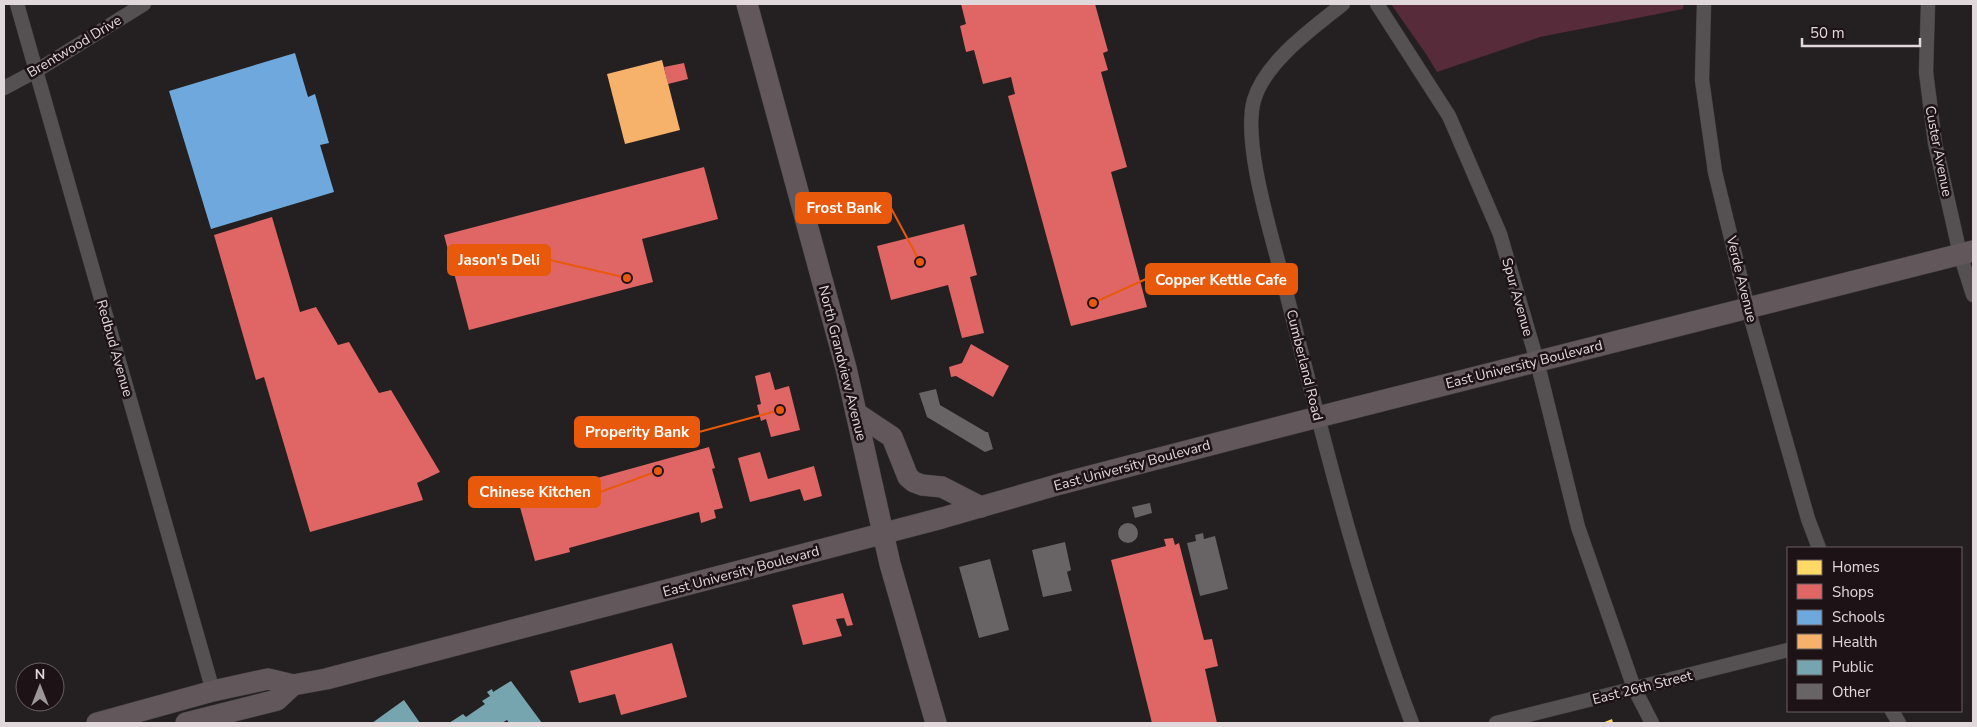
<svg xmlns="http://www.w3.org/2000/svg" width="1977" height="727" font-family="'Nunito Sans',sans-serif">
  <rect width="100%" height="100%" fill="#241f20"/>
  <!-- green -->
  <polygon fill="#572b3a" points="1391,4 1684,4 1683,9 1540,37 1437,72 1426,54"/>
  <!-- homes -->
  <polygon fill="#ffd966" points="1612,719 1613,723 1602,723"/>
  <!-- shops -->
  <g fill="#e06666">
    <polygon points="961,4 1095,4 1108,51 1103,53 1108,70 1101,72 1127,167 1111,172 1147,307 1071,326 1008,96 1015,94 1011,77 983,84 974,50 966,52 960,26 966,24"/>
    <polygon points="684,63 688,79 668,84 664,67"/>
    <polygon points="704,167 718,219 642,239 653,282 469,330 444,235"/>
    <polygon points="272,217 300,312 316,307 338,345 349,342 379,393 391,390 440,472 417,483 423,500 310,532 264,377 256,380 214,235"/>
    <polygon points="964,224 977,275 970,277 984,333 962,338 948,285 891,300 877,246"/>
    <polygon points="971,344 1009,366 993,397 956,376 951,377 949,367 962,363"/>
    <polygon points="770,372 775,390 789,386 800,430 771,437 766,419 761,421 757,405 761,404 755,376"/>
    <polygon points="709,447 715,468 712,469 723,508 714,510 716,518 701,523 699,512 569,548 570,552 535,561 518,500"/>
    <polygon points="760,452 768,479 814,466 822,496 804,501 800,489 750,502 738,458"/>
    <polygon points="1173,538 1175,545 1179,543 1204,640 1212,639 1218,666 1205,669 1217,723 1152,723 1111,560 1166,546 1164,539"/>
    <polygon points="843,593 853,625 847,626 844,618 836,619 842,636 803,645 792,605"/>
    <polygon points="672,643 687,697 621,715 615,694 579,703 570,671"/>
  </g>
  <!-- schools -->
  <polygon fill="#6fa8dc" points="295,53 308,97 315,94 329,143 320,145 334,192 211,229 169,91"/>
  <!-- health -->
  <polygon fill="#f6b26b" points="662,60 680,130 625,144 607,74"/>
  <!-- public -->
  <g fill="#76a5af">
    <polygon points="511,681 542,723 509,723 507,720 502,723 449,723 463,714 466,717 485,704 482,701 490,696 487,692 492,689 493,692"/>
    <polygon points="404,700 420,723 372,723"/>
  </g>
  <!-- building -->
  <g fill="#686364">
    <polygon points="936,389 940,405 986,432 988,432 993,449 985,452 927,417 919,393"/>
    <polygon points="1150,503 1152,513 1135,518 1132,507"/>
    <circle cx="1128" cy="533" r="10"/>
    <polygon points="1203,533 1204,539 1215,536 1228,589 1200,596 1187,543 1196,541 1195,535"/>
    <polygon points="1065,542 1071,570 1067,572 1072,591 1043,597 1032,550"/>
    <polygon points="990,559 1009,630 979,638 959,567"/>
  </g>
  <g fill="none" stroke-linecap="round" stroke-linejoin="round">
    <defs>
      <g id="street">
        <polyline points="17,4 213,691"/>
        <path d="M 1343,4 C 1313,28 1265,62 1254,100 C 1242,143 1272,236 1283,280 C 1321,429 1357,580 1412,723"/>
        <polyline points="1377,4 1449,116 1500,234 1537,361 1578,527 1634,688 1652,723"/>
        <polyline points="1704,4 1702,80 1715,172 1748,308 1808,519 1819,548"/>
        <polyline points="1928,4 1926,72 1935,143 1960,254 1973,295"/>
        <polyline points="4,88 36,71 144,4"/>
        <polyline points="1892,711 1899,723"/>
        <polyline points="1496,723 1788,650"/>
      </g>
      <g id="primary">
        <polyline points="747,4 846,368 890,564 936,723"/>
        <polyline points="856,413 892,437 908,477 914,482 922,485 942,487 981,507"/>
        <polyline points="97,723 213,691 268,679 293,685 326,679 942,518 1060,484 1318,417 1973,251"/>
        <polyline points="186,723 277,700 293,685"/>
      </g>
    </defs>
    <!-- street casing -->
    <use href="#street" stroke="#3f3a3c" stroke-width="15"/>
    <!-- primary casing -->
    <use href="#primary" stroke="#3f3a3c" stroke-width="22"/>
    <!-- street -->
    <use href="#street" stroke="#555152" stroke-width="14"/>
    <!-- primary -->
    <use href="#primary" stroke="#62585c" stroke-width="21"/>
  </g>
  <g text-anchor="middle" stroke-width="5" stroke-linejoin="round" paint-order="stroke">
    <!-- street labels -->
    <g font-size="14" fill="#e0d8da" stroke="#1d1216">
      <text transform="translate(74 46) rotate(-31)" y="5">Brentwood Drive</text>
      <text transform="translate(1939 151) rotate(79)" y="5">Custer Avenue</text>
      <text transform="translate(1742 279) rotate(76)" y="5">Verde Avenue</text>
      <text transform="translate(1518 297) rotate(74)" y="5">Spur Avenue</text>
      <text transform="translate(115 348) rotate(74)" y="5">Redbud Avenue</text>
      <text transform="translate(843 363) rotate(76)" y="5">North Grandview Avenue</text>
      <text transform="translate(1524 364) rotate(-14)" y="5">East University Boulevard</text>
      <text transform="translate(1305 365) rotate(76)" y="5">Cumberland Road</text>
      <text transform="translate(1132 465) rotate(-15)" y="5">East University Boulevard</text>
      <text transform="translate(741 571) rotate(-15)" y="5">East University Boulevard</text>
      <text transform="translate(1642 687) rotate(-14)" y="5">East 26th Street</text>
    </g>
  </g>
  <!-- callouts -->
  <path fill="none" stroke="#e8590c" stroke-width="2" d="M920 262L891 208M627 278L550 260M1093 303L1146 279M780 410L699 432M658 471L600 492"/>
  <g fill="#e8590c" stroke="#1d1216" stroke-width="2">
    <circle cx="920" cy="262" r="5"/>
    <circle cx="627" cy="278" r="5"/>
    <circle cx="1093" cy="303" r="5"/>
    <circle cx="780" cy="410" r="5"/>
    <circle cx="658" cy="471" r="5"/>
  </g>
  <g fill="#e8590c" stroke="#e8590c" stroke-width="2">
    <rect x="796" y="193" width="95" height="30" rx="5"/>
    <rect x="448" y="245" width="102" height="30" rx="5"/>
    <rect x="1146" y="264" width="151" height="30" rx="5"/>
    <rect x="575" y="417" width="124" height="30" rx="5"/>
    <rect x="469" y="477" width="131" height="30" rx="5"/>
  </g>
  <g font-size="15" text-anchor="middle" font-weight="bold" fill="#fff">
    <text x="844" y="213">Frost Bank</text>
    <text x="499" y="265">Jason's Deli</text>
    <text x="1221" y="285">Copper Kettle Cafe</text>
    <text x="637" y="437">Properity Bank</text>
    <text x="535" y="497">Chinese Kitchen</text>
  </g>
  <!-- border -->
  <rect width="1977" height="727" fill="none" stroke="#e0d8da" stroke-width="10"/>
  <!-- legend -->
  <rect x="1787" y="547" width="175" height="165" fill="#1d1216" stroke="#6b6164"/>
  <rect x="1797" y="560" width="25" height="15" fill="#ffd966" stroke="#6b6164"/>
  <text x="1832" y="572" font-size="15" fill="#e0d8da">Homes</text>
  <rect x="1797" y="584" width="25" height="15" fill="#e06666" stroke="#6b6164"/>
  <text x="1832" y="597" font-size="15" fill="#e0d8da">Shops</text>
  <rect x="1797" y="610" width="25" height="15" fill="#6fa8dc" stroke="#6b6164"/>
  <text x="1832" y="622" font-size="15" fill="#e0d8da">Schools</text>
  <rect x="1797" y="634" width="25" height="15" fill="#f6b26b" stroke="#6b6164"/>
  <text x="1832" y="647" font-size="15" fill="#e0d8da">Health</text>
  <rect x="1797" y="660" width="25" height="15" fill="#76a5af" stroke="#6b6164"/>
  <text x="1832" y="672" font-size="15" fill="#e0d8da">Public</text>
  <rect x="1797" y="684" width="25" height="15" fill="#686364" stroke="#6b6164"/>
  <text x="1832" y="697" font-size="15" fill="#e0d8da">Other</text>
  <!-- north arrow -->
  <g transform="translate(40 687)"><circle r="24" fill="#1d1216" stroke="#6b6164"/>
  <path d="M0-4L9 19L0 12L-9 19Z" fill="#9e9799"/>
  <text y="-8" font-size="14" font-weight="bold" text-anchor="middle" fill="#e0d8da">N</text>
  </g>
  <!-- scale -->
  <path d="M1802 38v8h118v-8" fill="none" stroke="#e0d8da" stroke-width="2.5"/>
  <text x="1810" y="38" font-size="15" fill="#e0d8da" stroke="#1d1216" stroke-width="4" paint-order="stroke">50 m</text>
</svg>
